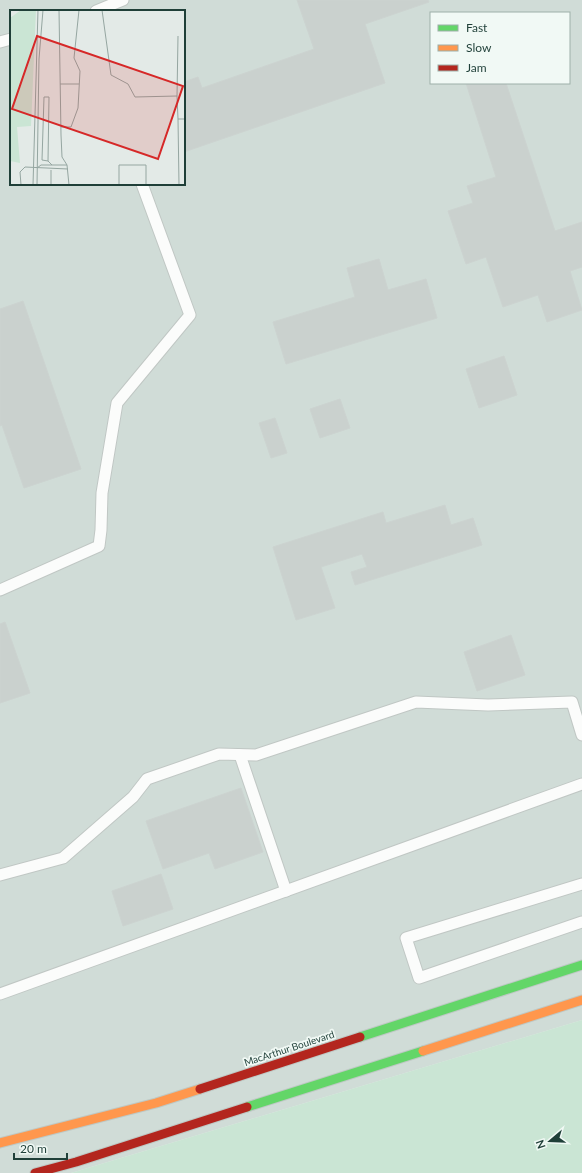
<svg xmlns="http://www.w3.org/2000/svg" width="582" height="1173" font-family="Lato,sans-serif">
  <rect width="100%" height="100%" fill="#e3eae7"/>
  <!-- built -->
  <path fill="#d0dcd7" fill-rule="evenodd" d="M 0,0 L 582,0 L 582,1020 L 71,1173 L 0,1173 ZM 11,11 L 184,11 L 184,184 L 11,184 ZM 431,13 L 569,13 L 569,83 L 431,83 Z"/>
  <!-- green -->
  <polygon fill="#cae5d4" points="582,1020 582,1173 71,1173"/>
  <!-- building -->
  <g fill="#cad1ce" stroke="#ccd3d0">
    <polygon points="297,0 428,0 429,2 365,24 385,83 184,152 184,82 198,77 202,88 314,49"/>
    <polygon points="466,83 506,83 555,231 582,222 582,267 570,271 582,310 547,322 538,295 503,307 486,257 466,264 448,211 473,203 467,186 496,177"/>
    <polygon points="379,259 388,290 426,279 437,318 286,364 273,322 355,297 347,268"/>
    <polygon points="23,301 81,469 24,488 2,425 0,426 0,309"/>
    <polygon points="504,356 517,395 479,408 466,369"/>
    <polygon points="340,399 350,428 320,438 310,409"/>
    <polygon points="275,418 287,453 271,458 259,423"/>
    <polygon points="445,505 451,525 473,518 482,545 355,585 351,572 367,567 362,554 321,567 335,608 296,620 273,547 383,512 386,523"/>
    <polygon points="5,622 30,693 0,703 0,624"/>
    <polygon points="511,635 525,675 477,691 464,652"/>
    <polygon points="241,788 263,852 215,869 209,853 163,869 146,821"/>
    <polygon points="161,874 173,909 123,926 112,891"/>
  </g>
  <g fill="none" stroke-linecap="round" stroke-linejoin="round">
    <defs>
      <g id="lane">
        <polyline points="96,11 123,0"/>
        <polyline points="0,42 11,39"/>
        <polyline points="0,590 99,546 101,530 102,493 117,403 190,315 142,184"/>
        <polyline points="240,755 286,891"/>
        <polyline points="0,875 63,858 133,797 147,779 219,754 256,755 416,702 488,705 572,702 582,735"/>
        <polyline points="582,884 406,938 419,978 582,922"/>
        <polyline points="0,994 582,784"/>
      </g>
      <g id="fast">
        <polyline points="360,1037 582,965"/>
        <polyline points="247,1107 423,1051"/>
      </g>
      <g id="slow">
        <polyline points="423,1051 582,1000"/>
        <polyline points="0,1143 156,1103 200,1089"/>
      </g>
      <g id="jam">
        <polyline points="200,1089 360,1037"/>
        <polyline points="35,1173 76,1162 247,1107"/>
      </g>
    </defs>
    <!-- lane casing -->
    <use href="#lane" stroke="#c0c7c4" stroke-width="13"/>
    <!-- fast casing -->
    <use href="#fast" stroke="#bec8c4" stroke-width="11"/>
    <!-- slow casing -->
    <use href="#slow" stroke="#bec8c4" stroke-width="11"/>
    <!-- jam casing -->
    <use href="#jam" stroke="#bec8c4" stroke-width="11"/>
    <!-- lane -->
    <use href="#lane" stroke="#fbfcfb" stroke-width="11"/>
    <!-- fast -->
    <use href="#fast" stroke="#63d668" stroke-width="9"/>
    <!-- slow -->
    <use href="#slow" stroke="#ff974d" stroke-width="9"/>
    <!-- jam -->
    <use href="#jam" stroke="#b3261e" stroke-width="9"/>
  </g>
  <g text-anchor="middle" stroke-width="3.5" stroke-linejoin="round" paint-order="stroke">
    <!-- street labels -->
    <g font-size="10" fill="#1f3f38" stroke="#f1f9f5">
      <text transform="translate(289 1048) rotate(-18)" y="4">MacArthur Boulevard</text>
    </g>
  </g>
  <!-- overview -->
  <g transform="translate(10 10)">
    <rect width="175" height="175" fill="#e3eae7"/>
    <path d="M 11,0 L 26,0 L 21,116 L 7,117 L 10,153 L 0,151 L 0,8 Z" fill="#cae5d4"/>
    <path fill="none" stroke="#95a6a1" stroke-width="1" d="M 49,0 L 51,125 L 52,147 L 57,155 L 59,175M 92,0 L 101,65 L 118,74 L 125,87 L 167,86 L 168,109 L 175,109M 50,74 L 69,74M 167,86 L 168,26M 168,109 L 169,175M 51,117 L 61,117 L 68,98 L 70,61 L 64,48 L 69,0M 38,151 L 32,150 L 34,87 L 39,87 L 38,151 L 42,155M 27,158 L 31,155 L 57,155M 41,160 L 41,175M 11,175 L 10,162 L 15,157 L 58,159M 23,175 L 28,0M 27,175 L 29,49 L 33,0M 109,175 L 109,155 L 136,155 L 136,175"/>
    <path fill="#d62828" fill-opacity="0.15" stroke="#d62828" stroke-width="2" d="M 27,26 L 173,76 L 148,149 L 2,99 Z"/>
    <rect width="175" height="175" fill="none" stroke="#1f3f38" stroke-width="2"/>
  </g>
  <!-- legend -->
  <rect x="430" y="12" width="140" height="72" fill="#f1f9f5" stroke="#9dafa9"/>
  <rect x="438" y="25" width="20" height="6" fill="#63d668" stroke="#9dafa9"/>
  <text x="466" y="32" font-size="12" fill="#1f3f38">Fast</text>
  <rect x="438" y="45" width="20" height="6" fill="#ff974d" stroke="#9dafa9"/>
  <text x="466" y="52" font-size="12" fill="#1f3f38">Slow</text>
  <rect x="438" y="65" width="20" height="6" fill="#b3261e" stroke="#9dafa9"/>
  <text x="466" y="72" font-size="12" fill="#1f3f38">Jam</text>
  <!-- north arrow -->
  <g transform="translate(550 1141) rotate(251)" stroke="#f1f9f5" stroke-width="3" paint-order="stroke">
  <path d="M0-3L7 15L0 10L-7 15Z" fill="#1f3f38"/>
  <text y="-6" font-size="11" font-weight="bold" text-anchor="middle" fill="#1f3f38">N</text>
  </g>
  <!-- scale -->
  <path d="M14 1153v6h53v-6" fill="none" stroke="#1f3f38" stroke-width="2"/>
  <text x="20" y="1153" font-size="12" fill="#1f3f38" stroke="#f1f9f5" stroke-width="3" paint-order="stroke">20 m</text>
</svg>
